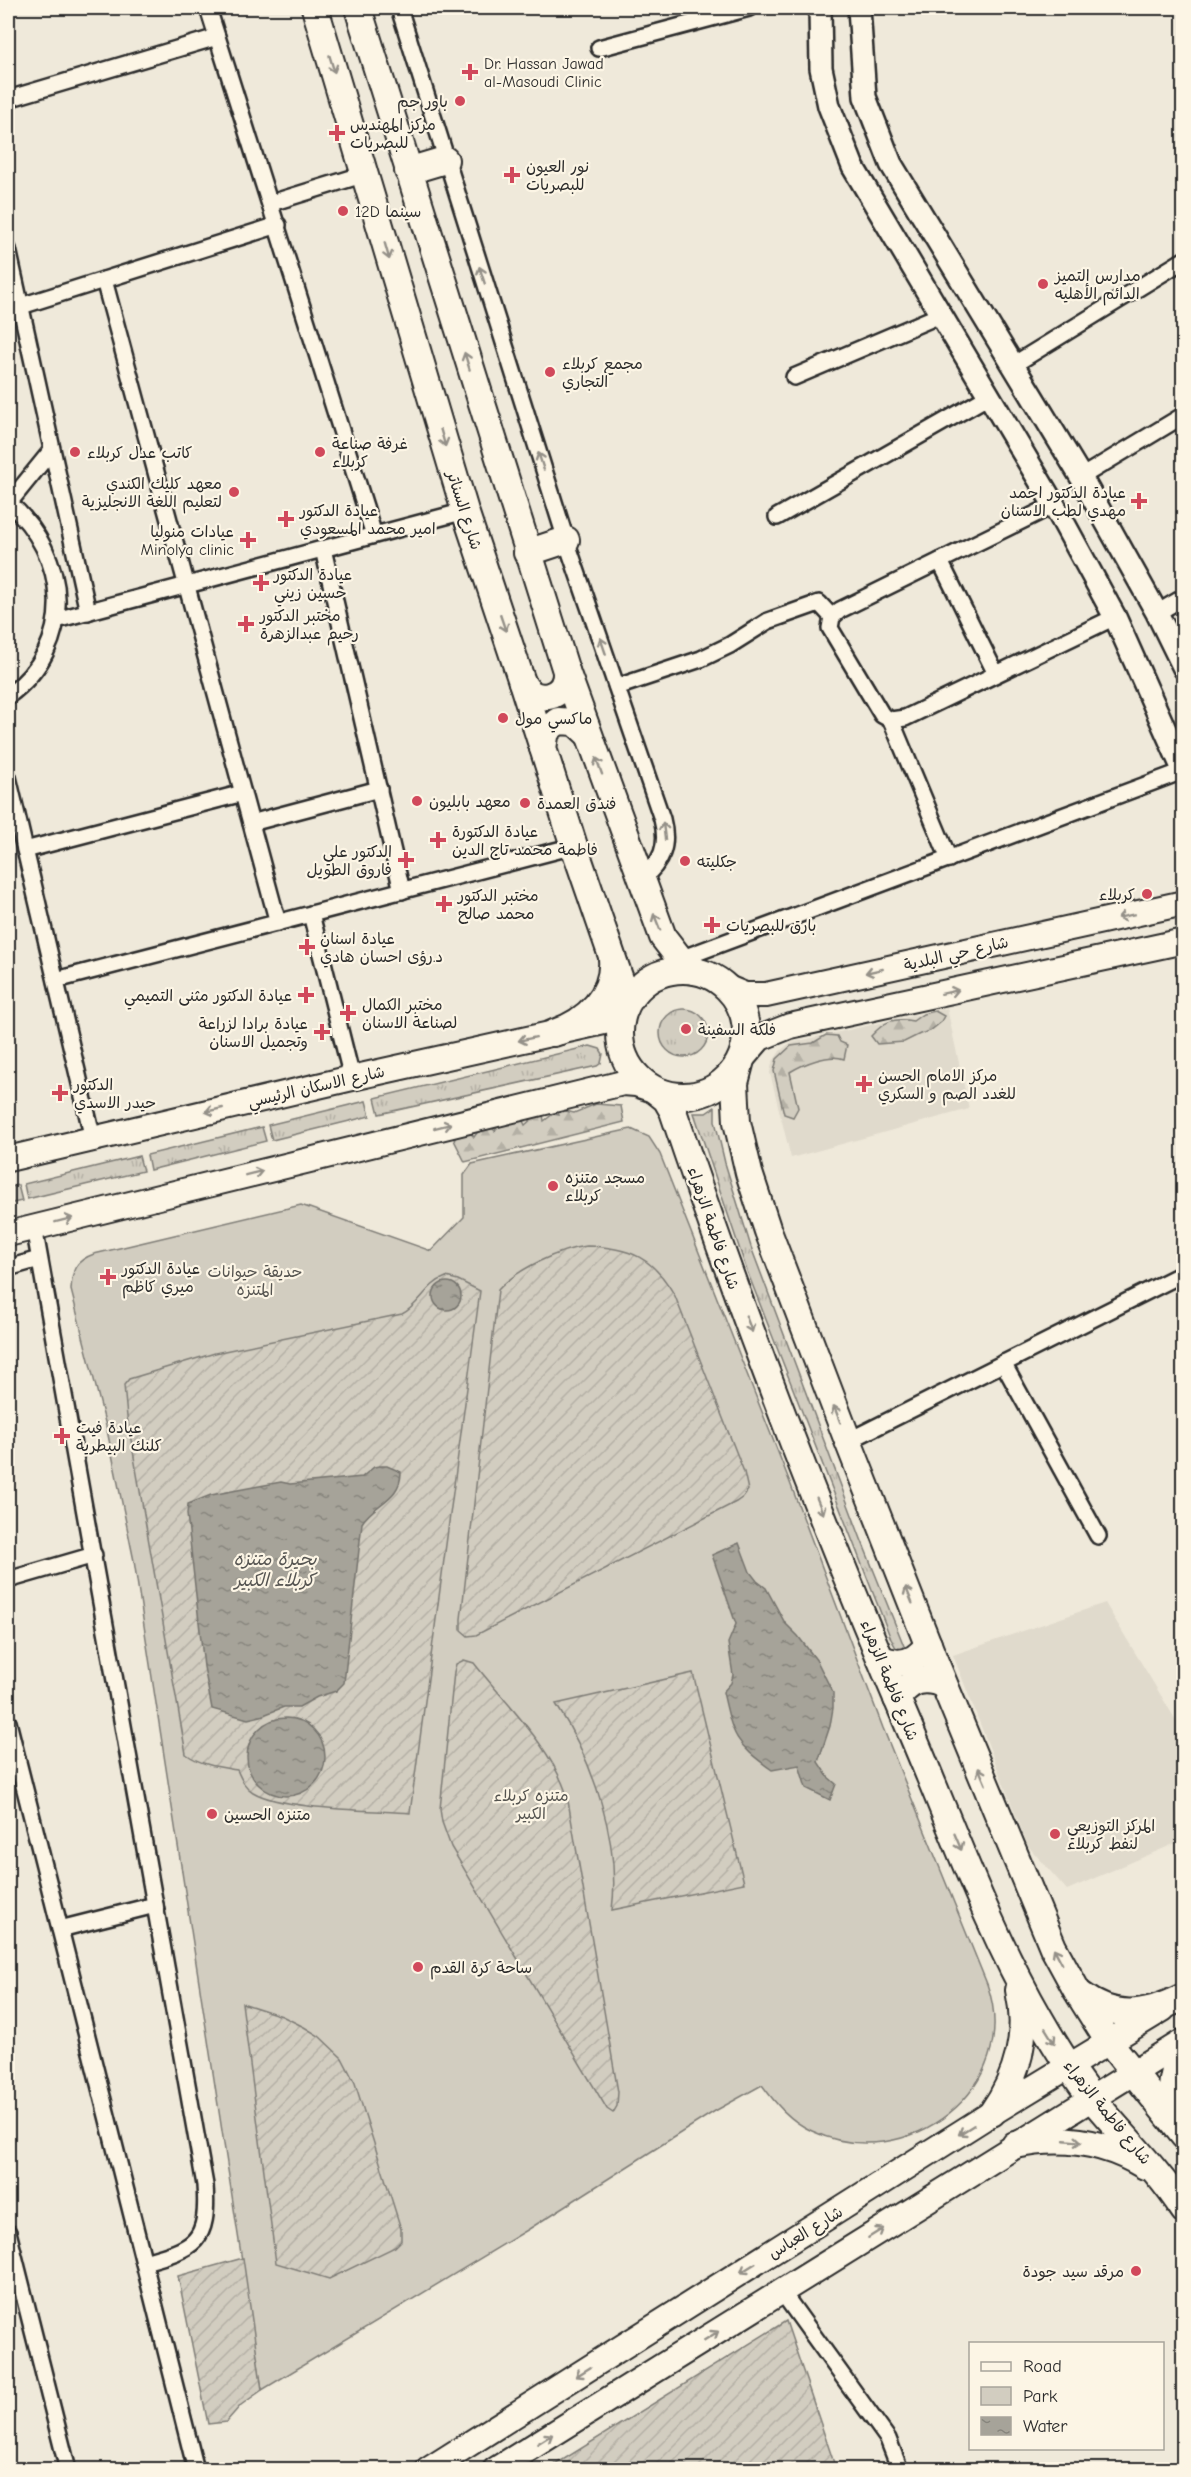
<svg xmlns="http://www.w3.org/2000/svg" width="1191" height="2477" font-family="'Comic Neue','Playpen Sans Arabic',sans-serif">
  <defs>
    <pattern id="grass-tufts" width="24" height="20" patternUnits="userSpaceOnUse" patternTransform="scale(1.5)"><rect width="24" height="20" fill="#d2cdc0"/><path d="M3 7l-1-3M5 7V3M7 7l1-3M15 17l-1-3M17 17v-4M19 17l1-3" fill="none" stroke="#b4b0a5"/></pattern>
    <pattern id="forest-firs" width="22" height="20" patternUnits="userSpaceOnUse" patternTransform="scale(1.5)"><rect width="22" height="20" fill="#d2cdc0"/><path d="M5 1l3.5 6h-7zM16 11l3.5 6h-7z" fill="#b4b0a5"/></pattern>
    <pattern id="garden-furrows" width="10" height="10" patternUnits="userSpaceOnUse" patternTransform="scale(1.5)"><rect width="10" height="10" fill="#d2cdc0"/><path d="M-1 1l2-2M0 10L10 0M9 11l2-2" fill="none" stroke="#b4b0a5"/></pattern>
    <pattern id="water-ripples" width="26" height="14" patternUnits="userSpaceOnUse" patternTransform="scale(1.5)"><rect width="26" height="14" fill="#a6a399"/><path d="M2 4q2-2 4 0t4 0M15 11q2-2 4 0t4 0" fill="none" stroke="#87857d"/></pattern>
  </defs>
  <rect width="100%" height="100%" fill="#efe9da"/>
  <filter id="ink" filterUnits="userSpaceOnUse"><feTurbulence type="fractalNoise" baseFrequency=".0167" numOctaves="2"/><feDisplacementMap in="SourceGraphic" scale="12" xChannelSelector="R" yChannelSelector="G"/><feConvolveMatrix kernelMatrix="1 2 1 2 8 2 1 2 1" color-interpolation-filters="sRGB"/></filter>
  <g filter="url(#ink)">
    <!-- built -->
    <g fill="#e0dacc">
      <polygon points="947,1008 969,1109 791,1158 770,1073 772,1063 780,1051 790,1043"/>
      <polygon points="1105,1603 1183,1732 1183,1840 1067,1890 1028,1846 953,1655"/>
    </g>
    <!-- grass -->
    <g fill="url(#grass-tufts)" stroke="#7e7c76" stroke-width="1.5">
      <circle cx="684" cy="1033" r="24"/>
      <polygon points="590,1046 600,1049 603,1054 601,1063 597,1066 379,1114 375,1098"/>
      <polygon points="366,1101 370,1116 272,1140 268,1125"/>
      <polygon points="715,1107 715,1121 725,1163 751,1247 861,1539 906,1651 899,1653 891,1639 747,1271 694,1113 706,1113"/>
      <polygon points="262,1127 266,1141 150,1170 147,1155"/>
      <polygon points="139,1156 143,1171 27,1199 24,1184"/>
      <polygon points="18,1185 22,1201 8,1204 8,1188"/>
    </g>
    <!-- forest -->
    <g fill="url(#forest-firs)" stroke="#7e7c76" stroke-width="1.5">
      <path d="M 935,1011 L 944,1016 L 940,1023 L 930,1031 L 920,1034 L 904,1042 L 877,1044 L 871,1036 C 885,1021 893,1017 913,1021 L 923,1014 Z"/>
      <path d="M 826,1035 L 837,1036 L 840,1042 L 847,1045 L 844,1059 C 829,1053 803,1064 790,1072 L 798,1108 L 793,1117 L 784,1114 L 774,1071 L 777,1059 L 791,1046 L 813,1043 Z"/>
      <polygon points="596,1104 621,1106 624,1122 465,1162 454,1140 460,1131 469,1131 474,1137 482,1126 491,1127 495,1131 498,1125 521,1117 525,1125 534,1117 543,1115 544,1121 553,1114 559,1115 557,1109 574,1113"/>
    </g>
    <!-- park -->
    <path fill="#d2cdc0" stroke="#7e7c76" stroke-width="1.5" d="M 631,1129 L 649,1137 L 660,1154 L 789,1480 L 883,1728 L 987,1984 C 1024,2088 907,2176 812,2131 C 790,2121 776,2104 762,2085 L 715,2111 L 529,2229 L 262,2390 L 134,1561 L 107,1430 L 71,1290 C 72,1271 74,1261 94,1254 L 301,1205 L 431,1251 L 464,1217 L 464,1175 L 472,1164 Z"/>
    <!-- garden -->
    <g fill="url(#garden-furrows)" stroke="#7e7c76" stroke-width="1.5">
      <path d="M 587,1246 C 630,1247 654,1258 675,1296 L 744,1472 L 748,1490 L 743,1497 L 736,1502 L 476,1635 L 468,1636 L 461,1630 L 461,1619 L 498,1290 C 517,1269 560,1249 587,1246 Z"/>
      <path d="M 446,1277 L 458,1280 L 480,1291 L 410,1813 C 372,1810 283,1810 253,1792 C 244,1787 241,1778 237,1770 C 218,1767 201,1765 186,1754 L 127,1417 L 124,1385 L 129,1379 L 215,1353 L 402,1314 C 420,1305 426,1284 446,1277 Z"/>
      <path d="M 464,1660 L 474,1663 C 506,1704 550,1745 567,1795 L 618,2092 L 617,2106 L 613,2113 L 607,2109 L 451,1847 L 442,1822 L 440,1809 L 454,1672 L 456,1664 Z"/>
      <path d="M 693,1673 L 744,1883 L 612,1910 C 621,1842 593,1761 556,1704 Z"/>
      <polygon points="242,2003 282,2016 304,2027 319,2036 342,2058 355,2083 401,2229 401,2241 395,2247 329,2279 276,2263"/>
      <polygon points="243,2258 262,2390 241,2405 226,2422 208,2424 178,2276"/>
      <polygon points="786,2321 836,2469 548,2469"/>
    </g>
    <!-- water -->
    <g fill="url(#water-ripples)" stroke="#75736d" stroke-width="1.5">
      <circle cx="447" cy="1296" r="14"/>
      <path d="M 379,1466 L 387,1466 L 401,1472 C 401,1500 374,1503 362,1523 L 344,1683 L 336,1691 L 317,1697 L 299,1707 L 284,1707 L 261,1716 L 248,1719 L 212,1709 L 204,1667 L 187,1514 L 188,1504 L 211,1495 L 281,1482 L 290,1484 L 362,1477 L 374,1467 Z"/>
      <path d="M 739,1543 L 750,1572 L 757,1581 L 766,1588 L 785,1623 L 798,1636 L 817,1661 L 833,1693 L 833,1708 L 830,1726 L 818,1762 L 828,1777 L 836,1784 L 830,1800 L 806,1788 L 799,1765 L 772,1770 C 734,1743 733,1736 723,1692 L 731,1683 L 733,1675 L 728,1643 L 736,1624 L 712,1555 Z"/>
      <circle cx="286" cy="1757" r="39"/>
    </g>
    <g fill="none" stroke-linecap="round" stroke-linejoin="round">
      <defs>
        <g id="minor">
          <polyline points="208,8 374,535"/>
          <path d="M 399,8 L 566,540 L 662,819 C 669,846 662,862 641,880"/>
          <polyline points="599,48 749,8"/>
          <polyline points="8,99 217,37"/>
          <polyline points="271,203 365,174"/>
          <polyline points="8,249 88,612"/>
          <polyline points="104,280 278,923"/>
          <polyline points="21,306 278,225"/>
          <polyline points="1013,365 1184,260"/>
          <polyline points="794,377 940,315"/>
          <polyline points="1081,477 1184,415"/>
          <path d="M 8,502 C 70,556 77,645 8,696"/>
          <polyline points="8,504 51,451"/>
          <polyline points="1054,505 840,610 832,617 830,628 882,715 891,720 905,718 1115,617"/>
          <polyline points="777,517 989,396"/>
          <polyline points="323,549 402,891"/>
          <polyline points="940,561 996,674"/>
          <polyline points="1157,613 1184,597"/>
          <polyline points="56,620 465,511"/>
          <polyline points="617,687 701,659 730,645 768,621 819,603 832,617"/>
          <polyline points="891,720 949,859"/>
          <polyline points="8,777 93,1139"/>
          <polyline points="251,823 379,789"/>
          <polyline points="25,850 243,793"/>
          <polyline points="311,914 352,1078"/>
          <polyline points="680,959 1183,771"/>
          <polyline points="56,980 574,846"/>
          <path d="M 34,1227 L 205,2185 C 209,2243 195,2248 144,2262"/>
          <polyline points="8,1268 39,1259"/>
          <polyline points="1003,1363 1098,1536"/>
          <polyline points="848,1441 1184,1273"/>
          <polyline points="8,1580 94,1555"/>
          <polyline points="8,1722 196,2470"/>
          <polyline points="60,1929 155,1905"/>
          <polyline points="8,2232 68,2470"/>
          <polyline points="782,2292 888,2439 900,2470"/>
        </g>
        <g id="secondary">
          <polyline points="820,8 821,68 829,106 853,167 1054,505 1115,617 1184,772"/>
          <polyline points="859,8 865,97 891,164 1081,477 1157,613 1184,668"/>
        </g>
        <g id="primary">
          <polyline points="728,988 745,995 766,995 1184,903"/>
          <polyline points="741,1060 760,1038 790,1026 1184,941"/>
          <polyline points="8,1159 352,1078 613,1020 623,1012"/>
          <polyline points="8,1234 623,1083 636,1084 656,1091"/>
          <polyline points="428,2470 992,2113 1163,2009"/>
          <polyline points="495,2470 1184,2041"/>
        </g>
        <g id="trunk">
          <polyline points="315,8 465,511 522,682 574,846 625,994 624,1008"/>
          <polyline points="358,8 566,671 663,937 680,959 696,971"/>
          <polyline points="408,171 445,160"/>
          <polyline points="527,553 566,540"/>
          <path d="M 522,682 C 533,707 568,698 566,671"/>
          <polyline points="543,748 546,731 558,721 575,722 587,733"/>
          <circle cx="683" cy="1033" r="63"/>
          <path d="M 554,1033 C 587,1022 615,995 612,958"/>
          <polyline points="741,1060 735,1083 737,1122 749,1173 768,1231 848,1441 933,1657 1053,1947 1077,1991 1109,2042 1184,2136"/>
          <path d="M 656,1091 L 666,1099 L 673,1111 C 744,1322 825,1530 912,1734 C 953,1830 988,1929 1040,2019 C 1056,2047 1074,2076 1094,2101 C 1124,2137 1158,2170 1184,2210"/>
          <path d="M 880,1658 C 900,1668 917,1662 928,1644"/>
          <path d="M 897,1699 C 909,1681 924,1675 944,1685"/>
          <path d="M 1080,1994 C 1114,2020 1144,2016 1181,1998"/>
          <path d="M 992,2113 C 1018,2077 1029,2034 1019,1990"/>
          <path d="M 1178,2125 C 1168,2098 1170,2074 1184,2049"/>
          <path d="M 1015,2145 C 1061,2135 1105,2141 1145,2166"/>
        </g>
      </defs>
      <!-- minor casing -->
      <use href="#minor" stroke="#2b2b2b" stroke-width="20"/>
      <!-- secondary casing -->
      <use href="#secondary" stroke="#2b2b2b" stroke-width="26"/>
      <!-- primary casing -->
      <use href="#primary" stroke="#2b2b2b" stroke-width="28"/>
      <!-- trunk casing -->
      <use href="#trunk" stroke="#2b2b2b" stroke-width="30"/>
      <!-- minor -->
      <use href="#minor" stroke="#fcf5e5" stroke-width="15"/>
      <!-- secondary -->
      <use href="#secondary" stroke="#fcf5e5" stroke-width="21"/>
      <!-- primary -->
      <use href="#primary" stroke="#fcf5e5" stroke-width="24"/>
      <!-- trunk -->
      <use href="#trunk" stroke="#fcf5e5" stroke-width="26"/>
    </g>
    <!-- one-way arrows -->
    <defs><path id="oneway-shaft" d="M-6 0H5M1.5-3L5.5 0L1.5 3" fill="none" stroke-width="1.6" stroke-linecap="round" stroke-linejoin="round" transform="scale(1.5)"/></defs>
    <g stroke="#949088">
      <use href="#oneway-shaft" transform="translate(332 64) rotate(73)"/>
      <use href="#oneway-shaft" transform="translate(387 251) rotate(74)"/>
      <use href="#oneway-shaft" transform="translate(482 275) rotate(-108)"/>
      <use href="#oneway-shaft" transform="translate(467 361) rotate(-107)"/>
      <use href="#oneway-shaft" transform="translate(443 438) rotate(74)"/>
      <use href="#oneway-shaft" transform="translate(541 461) rotate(-108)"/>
      <use href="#oneway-shaft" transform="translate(503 623) rotate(71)"/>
      <use href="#oneway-shaft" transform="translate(603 646) rotate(-109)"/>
      <use href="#oneway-shaft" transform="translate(599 766) rotate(-110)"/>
      <use href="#oneway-shaft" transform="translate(664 831) rotate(-97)"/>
      <use href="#oneway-shaft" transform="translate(1126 916) rotate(168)"/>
      <use href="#oneway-shaft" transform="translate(657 922) rotate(-112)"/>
      <use href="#oneway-shaft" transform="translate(874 971) rotate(167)"/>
      <use href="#oneway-shaft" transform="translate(950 992) rotate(-12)"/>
      <use href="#oneway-shaft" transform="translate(527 1039) rotate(168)"/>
      <use href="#oneway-shaft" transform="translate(214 1110) rotate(167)"/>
      <use href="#oneway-shaft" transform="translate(443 1126) rotate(-14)"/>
      <use href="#oneway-shaft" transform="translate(254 1173) rotate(-14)"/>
      <use href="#oneway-shaft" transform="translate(64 1220) rotate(-14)"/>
      <use href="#oneway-shaft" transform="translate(749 1324) rotate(69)"/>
      <use href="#oneway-shaft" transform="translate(837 1414) rotate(-111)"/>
      <use href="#oneway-shaft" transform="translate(820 1506) rotate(68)"/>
      <use href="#oneway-shaft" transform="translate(909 1595) rotate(-112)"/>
      <use href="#oneway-shaft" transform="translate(982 1776) rotate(-113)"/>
      <use href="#oneway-shaft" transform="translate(958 1842) rotate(67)"/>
      <use href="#oneway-shaft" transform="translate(1058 1956) rotate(-118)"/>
      <use href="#oneway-shaft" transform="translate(1050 2036) rotate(58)"/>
      <use href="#oneway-shaft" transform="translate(966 2130) rotate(148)"/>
      <use href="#oneway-shaft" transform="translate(1073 2141) rotate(5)"/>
      <use href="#oneway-shaft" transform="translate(876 2233) rotate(-32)"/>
      <use href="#oneway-shaft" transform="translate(748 2268) rotate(148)"/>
      <use href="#oneway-shaft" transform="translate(711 2336) rotate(-32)"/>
      <use href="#oneway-shaft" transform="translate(583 2372) rotate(148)"/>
      <use href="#oneway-shaft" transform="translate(545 2439) rotate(-32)"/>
    </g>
  </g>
  <!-- markers -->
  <g fill="#d1495b" stroke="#fcf5e5" stroke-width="2">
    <path d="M467 63h6v6h6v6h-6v6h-6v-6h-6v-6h6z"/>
    <circle cx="460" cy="101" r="6"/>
    <path d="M334 124h6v6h6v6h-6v6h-6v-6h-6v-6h6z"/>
    <path d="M509 166h6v6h6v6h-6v6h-6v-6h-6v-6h6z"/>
    <circle cx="343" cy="211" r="6"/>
    <circle cx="1043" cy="284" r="6"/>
    <circle cx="550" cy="372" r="6"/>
    <circle cx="75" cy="452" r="6"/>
    <circle cx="320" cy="452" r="6"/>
    <circle cx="234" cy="492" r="6"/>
    <path d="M1136 492h6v6h6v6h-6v6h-6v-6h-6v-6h6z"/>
    <path d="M283 510h6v6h6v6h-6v6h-6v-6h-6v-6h6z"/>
    <path d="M245 531h6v6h6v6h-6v6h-6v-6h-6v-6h6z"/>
    <path d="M258 574h6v6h6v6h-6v6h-6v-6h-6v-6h6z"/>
    <path d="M243 615h6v6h6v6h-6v6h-6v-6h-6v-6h6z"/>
    <circle cx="503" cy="718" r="6"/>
    <circle cx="417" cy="801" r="6"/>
    <circle cx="525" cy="803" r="6"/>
    <path d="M435 831h6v6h6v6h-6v6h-6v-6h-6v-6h6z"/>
    <path d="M403 851h6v6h6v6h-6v6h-6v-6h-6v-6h6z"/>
    <circle cx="685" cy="861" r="6"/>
    <circle cx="1147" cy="894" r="6"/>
    <path d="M441 895h6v6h6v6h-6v6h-6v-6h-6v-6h6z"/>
    <path d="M709 916h6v6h6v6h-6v6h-6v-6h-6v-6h6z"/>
    <path d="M304 938h6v6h6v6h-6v6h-6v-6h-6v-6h6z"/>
    <path d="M303 986h6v6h6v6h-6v6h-6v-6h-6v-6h6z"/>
    <path d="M345 1004h6v6h6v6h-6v6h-6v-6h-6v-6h6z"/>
    <circle cx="686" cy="1029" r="6"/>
    <path d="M319 1023h6v6h6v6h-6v6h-6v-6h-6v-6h6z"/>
    <path d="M861 1075h6v6h6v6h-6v6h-6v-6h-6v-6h6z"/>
    <path d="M57 1084h6v6h6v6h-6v6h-6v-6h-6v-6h6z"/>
    <circle cx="553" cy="1186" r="6"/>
    <path d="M105 1268h6v6h6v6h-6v6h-6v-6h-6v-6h6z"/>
    <path d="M59 1427h6v6h6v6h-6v6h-6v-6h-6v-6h6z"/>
    <circle cx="212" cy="1814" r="6"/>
    <circle cx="1055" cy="1834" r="6"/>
    <circle cx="418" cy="1967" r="6"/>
    <circle cx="1136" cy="2271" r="6"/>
  </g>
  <g text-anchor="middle" stroke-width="4.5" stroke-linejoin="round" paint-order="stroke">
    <!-- poi labels -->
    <g font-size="16" fill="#2b2b2b" stroke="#fcf5e5" text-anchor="start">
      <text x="484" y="69">Dr. Hassan Jawad<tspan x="484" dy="18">al-Masoudi Clinic</tspan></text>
      <text x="448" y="107" text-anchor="end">باور جم</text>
      <text x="350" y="130">مركز المهندس<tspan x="350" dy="18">للبصريات</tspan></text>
      <text x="526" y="172">نور العيون<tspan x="526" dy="18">للبصريات</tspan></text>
      <text x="355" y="217">12D سينما</text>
      <text x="1055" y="281">مدارس التميز<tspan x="1055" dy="18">الدائم الأهليه</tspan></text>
      <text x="562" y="369">مجمع كربلاء<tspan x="562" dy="18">التجاري</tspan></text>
      <text x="332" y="449">غرفة صناعة<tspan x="332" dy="18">كربلاء</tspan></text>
      <text x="87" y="458">كاتب عدل كربلاء</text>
      <text x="222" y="489" text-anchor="end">معهد كليك الكندي<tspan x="222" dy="18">لتعليم اللغة الانجليزية</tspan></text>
      <text x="1126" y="498" text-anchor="end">عيادة الدكتور احمد<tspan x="1126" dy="18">مهدي لطب الاسنان</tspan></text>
      <text x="300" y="516">عيادة الدكتور<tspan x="300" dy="18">امير محمد المسعودي</tspan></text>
      <text x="234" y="537" text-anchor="end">عيادات منوليا<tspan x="234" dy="18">Minolya clinic</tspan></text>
      <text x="274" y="580">عيادة الدكتور<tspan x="274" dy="18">حسين زيني</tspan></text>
      <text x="260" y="621">مختبر الدكتور<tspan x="260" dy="18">رحيم عبدالزهرة</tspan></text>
      <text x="515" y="724">ماكسي مول</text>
      <text x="429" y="807">معهد بابليون</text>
      <text x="537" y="809">فندق العمدة</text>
      <text x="452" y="837">عيادة الدكتورة<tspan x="452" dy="18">فاطمة محمد تاج الدين</tspan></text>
      <text x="392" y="857" text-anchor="end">الدكتور علي<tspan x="392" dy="18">فاروق الطويل</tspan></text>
      <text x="697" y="867">جكليته</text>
      <text x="1135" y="900" text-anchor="end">كربلاء</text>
      <text x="458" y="901">مختبر الدكتور<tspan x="458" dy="18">محمد صالح</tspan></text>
      <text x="726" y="931">بارق للبصريات</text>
      <text x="320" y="944">عيادة اسنان<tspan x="320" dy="18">د.رؤى احسان هادي</tspan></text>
      <text x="292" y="1001" text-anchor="end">عيادة الدكتور مثنى التميمي</text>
      <text x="362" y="1010">مختبر الكمال<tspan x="362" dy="18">لصناعة الاسنان</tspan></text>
      <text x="308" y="1029" text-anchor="end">عيادة برادا لزراعة<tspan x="308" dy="18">وتجميل الاسنان</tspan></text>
      <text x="698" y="1035">فلكة السفينة</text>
      <text x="878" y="1081">مركز الامام الحسن<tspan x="878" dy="18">للغدد الصم و السكري</tspan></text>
      <text x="74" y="1090">الدكتور<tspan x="74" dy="18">حيدر الاسدي</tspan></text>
      <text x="565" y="1183">مسجد متنزه<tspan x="565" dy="18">كربلاء</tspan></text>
      <text x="122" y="1274">عيادة الدكتور<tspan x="122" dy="18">ميري كاظم</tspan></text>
      <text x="76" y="1433">عيادة فيت<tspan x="76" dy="18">كلنك البيطرية</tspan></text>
      <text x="224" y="1820">متنزه الحسين</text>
      <text x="1067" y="1831">المركز التوزيعي<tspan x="1067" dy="18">لنفط كربلاء</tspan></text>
      <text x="430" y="1973">ساحة كرة القدم</text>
      <text x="1124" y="2277" text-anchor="end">مرقد سيد جودة</text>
    </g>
    <!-- street labels -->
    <g font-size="16" fill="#2b2b2b" stroke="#fcf5e5">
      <text transform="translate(465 510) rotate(72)" y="6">شارع السناتر</text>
      <text transform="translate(956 953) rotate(-13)" y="6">شارع حي البلدية</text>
      <text transform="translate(316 1086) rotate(-13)" y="6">شارع الاسكان الرئيسي</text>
      <text transform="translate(714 1228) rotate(71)" y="6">شارع فاطمة الزهراء</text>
      <text transform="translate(890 1680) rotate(68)" y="6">شارع فاطمة الزهراء</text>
      <text transform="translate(1108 2112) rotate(51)" y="6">شارع فاطمة الزهراء</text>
      <text transform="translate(805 2232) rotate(-32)" y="6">شارع العباس</text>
    </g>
    <!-- park labels -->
    <g font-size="16" fill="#555450" stroke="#fcf5e5">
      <text x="255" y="1277">حديقة حيوانات<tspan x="255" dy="18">المتنزه</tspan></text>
      <text x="531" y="1801">متنزه كربلاء<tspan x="531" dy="18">الكبير</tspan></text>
    </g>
    <!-- water labels -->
    <g font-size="18" font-style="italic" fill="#565552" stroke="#fcf5e5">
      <text x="275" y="1565">بحيرة متنزه<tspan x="275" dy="21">كربلاء الكبير</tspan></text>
    </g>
  </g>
  <!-- margin -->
  <rect width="1191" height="2477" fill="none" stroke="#fcf5e5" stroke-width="30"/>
  <rect x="15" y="15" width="1161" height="2447" fill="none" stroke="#2b2b2b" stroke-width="2" filter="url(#ink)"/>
  <!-- legend -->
  <rect x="969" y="2342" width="195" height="108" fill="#fcf5e5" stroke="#a8a49b" stroke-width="1.5"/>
  <rect x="981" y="2362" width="30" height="9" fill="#fcf5e5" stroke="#a8a49b" stroke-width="1.5"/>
  <text x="1023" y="2372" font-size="18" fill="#2b2b2b">Road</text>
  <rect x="981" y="2387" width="30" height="18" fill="#d2cdc0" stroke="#a8a49b" stroke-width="1.5"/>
  <text x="1023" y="2402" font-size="18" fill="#2b2b2b">Park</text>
  <rect x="981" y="2417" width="30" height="18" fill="url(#water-ripples)" stroke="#a8a49b" stroke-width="1.5"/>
  <text x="1023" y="2432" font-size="18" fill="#2b2b2b">Water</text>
</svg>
